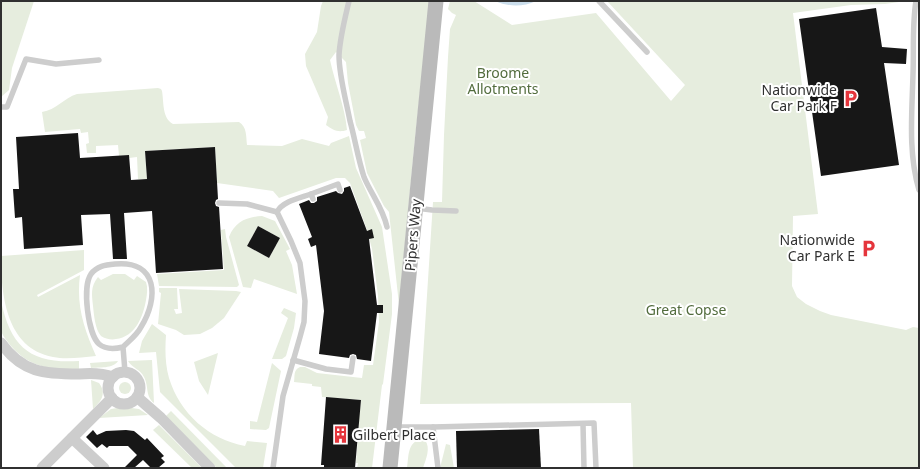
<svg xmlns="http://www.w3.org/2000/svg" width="920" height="469" font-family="'Noto Sans',sans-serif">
  <rect width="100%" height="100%" fill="#fff"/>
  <!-- green -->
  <g fill="#e6edde" fill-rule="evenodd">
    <polygon points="1,1 34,1 12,68 9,90 1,97"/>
    <path d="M 323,1 L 430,1 L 415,138 L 399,305 L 389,212 L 384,206 L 367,173 L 360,140 L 366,138 L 364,131 L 359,131 L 356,125 L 348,83 L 346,62 L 336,52 L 330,60 C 335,83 345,107 347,130 C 338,133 333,130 326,125 L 328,117 L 306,66 L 305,54 L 317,32 L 321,6 Z"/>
    <polygon points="450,1 474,1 512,25 596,13 671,101 685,85 607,1 906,1 885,4 851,5 793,13 818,214 793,216 792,286 797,297 806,304 820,311 831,315 906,330 913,327 919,328 919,468 633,468 631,403 420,404 433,202 442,202 444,135 448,57 450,29 456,15 452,13 448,9"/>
    <path d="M 158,88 L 161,89 L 162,91 C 164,103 162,118 173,124 L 239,122 C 247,127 246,136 247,145 L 282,146 L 302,139 L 329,146 L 331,143 L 349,136 L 356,168 L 382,227 L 392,294 L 392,314 L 383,384 L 382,385 L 372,468 L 357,468 L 358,463 L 356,463 L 359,424 L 357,409 L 360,409 L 361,400 L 322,397 L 321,387 L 312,386 L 312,384 L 294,382 C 295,376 293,370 300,367 L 305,367 L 317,373 L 362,378 L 364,365 L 373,365 L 379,322 L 378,296 L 372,249 L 367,230 L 350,183 L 345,178 L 336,178 L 279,198 L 273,191 L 217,183 L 215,147 L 145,151 L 147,179 L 138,179 L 137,157 L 129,158 L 129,155 L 119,156 L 118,145 L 96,146 L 96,153 L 87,153 L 86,144 L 89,143 L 88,132 L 81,133 L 80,129 L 45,132 L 42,112 C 56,110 64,98 77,94 Z"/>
    <path d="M 262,216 L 275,221 L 290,249 L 286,251 L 292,265 L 297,294 L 254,279 L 251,288 L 243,287 L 229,237 C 235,222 246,217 262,216 ZM 258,226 L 280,238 L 269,258 L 247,246 Z"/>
    <polygon points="225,229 226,237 239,285 237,287 159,286 157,274 224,270 221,230"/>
    <path d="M 84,250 L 84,270 L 37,295 L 38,297 L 80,275 C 76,306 84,328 96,356 C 82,357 67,360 53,357 C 6,348 1,295 1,256 Z"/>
    <path d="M 113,274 L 125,274 L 134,280 L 137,276 L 146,282 C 148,288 147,294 146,300 C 143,317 135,337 116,339 C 112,340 105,339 101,336 C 95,329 94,315 93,306 C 92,295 90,287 98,277 L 101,280 Z"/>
    <polygon points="159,288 177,288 178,309 174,309 176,314 182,313 179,289 236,291 241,292 224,318 212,328 200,334 184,335 176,330 158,324 161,293 159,292"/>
    <path d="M 1,301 C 11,348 31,364 79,361 L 79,369 C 52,370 30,368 11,346 C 7,341 2,335 1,330 C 0,321 1,310 1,301 Z"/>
    <polygon points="284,308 296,313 294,328 286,356 282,359 272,359 288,318 281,313"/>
    <path d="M 152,324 L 166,335 C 165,349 165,364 169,378 C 180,414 209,439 245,446 L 247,441 L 267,443 L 263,468 L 236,468 L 160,392 L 156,352 L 139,353 L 142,341 Z"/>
    <polygon points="218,353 208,395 199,381 194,362"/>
    <path d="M 152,360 L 154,403 C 145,396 149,386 144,377 C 140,369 132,368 128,361 Z"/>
    <path d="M 118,361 C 113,369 99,367 91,368 L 90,363 Z"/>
    <polygon points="272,363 281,371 269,428 266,430 250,429 250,421 257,422"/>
    <path d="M 91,380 L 99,383 C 107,394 101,401 93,409 Z"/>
    <circle cx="125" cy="388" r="6"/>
    <polygon points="124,407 139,409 148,415 99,418 111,409"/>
    <polygon points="171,411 227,468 217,468 166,416"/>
    <polygon points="159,425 202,468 192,468 153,430"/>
    <path d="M 420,439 L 425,440 C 431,448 426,459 423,468 L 407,468 C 409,456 407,444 420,439 Z"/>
    <polygon points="446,444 450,445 454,468 440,468"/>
  </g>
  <!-- water -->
  <path fill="#cbdeec" d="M 495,1 L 536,1 C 523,7 509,7 495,1 Z"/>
  <!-- building -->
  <g fill="#171717">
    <polygon points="876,8 882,47 907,49 906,64 884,63 899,165 821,176 799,19"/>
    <polygon points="78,133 80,158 129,155 131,180 147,179 145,151 215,147 218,199 216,200 215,203 216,206 219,207 223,269 156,273 152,211 124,213 127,259 113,259 110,214 81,215 83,245 24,249 22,217 15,218 13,189 19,189 16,137"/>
    <polygon points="350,186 367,231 372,229 374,238 369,239 377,305 383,305 383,313 377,313 371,361 357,359 356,355 353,354 350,355 349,358 319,354 324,311 316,245 311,247 308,239 312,237 299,204 309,200 311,203 314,203 317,201 317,197 336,191 338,193 342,194 344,191 344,188"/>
    <polygon points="258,226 280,238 269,258 247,246"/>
    <polygon points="326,397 361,400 355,468 324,468 324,465 321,465"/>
    <polygon points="539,429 541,468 457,468 456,431"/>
    <polygon points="93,430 97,435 106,431 126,430 134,431 145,440 147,438 164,456 161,458 165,462 158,468 151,468 143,460 134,468 126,468 125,467 137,455 128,446 109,446 107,448 102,444 97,448 86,437"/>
  </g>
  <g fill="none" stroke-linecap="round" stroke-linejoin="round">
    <!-- service -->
    <g stroke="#cdcdcd" stroke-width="5.5">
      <path d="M 349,1 C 345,18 340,37 339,55 C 339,76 346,100 350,121 C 355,139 358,159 364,177 C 371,194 383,208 387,227"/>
      <polyline points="599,1 647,52"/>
      <path d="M 916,1 C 912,25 914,50 913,74 C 912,113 908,153 919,190"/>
      <polyline points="1,107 7,107 26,59 56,64 99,60"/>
      <polyline points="311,194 338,184 340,190"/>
      <polyline points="219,203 247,204 277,212"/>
      <polyline points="416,208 432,210 456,211"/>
      <path d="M 277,212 C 283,201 300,198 311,194 L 313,199"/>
      <path d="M 123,347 C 129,341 137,335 141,327 C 159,298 158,260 115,264 C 105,265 97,266 91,274 C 82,287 88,334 99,344 C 106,350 115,349 123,347 L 125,372"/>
      <polyline points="293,360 326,369 351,372 353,358"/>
      <polyline points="583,424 584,468"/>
      <polyline points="395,427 433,427 594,423 596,468"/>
      <polyline points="433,427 438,468"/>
      <polyline points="273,468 283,396 300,337 304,322 305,301 300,263 291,241 277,212"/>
    </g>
    <!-- minor -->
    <g stroke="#cdcdcd" stroke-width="11">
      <path d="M 1,343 C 22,373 45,374 79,374 C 91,373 102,373 113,377"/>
      <circle cx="124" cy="388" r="16"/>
      <polyline points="137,397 161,418 210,468"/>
      <polyline points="72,438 104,468"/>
      <polyline points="42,468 112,398"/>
    </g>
    <!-- secondary -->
    <polyline stroke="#bababa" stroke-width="15" points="390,468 436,1"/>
  </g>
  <!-- icons -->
  <defs>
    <symbol id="parking-bare" viewBox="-9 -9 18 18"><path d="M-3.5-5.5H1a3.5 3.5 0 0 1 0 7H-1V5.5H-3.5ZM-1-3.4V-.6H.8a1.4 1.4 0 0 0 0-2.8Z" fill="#e5353c" stroke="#fff" stroke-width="2.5" paint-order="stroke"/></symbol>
    <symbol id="building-bare" viewBox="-9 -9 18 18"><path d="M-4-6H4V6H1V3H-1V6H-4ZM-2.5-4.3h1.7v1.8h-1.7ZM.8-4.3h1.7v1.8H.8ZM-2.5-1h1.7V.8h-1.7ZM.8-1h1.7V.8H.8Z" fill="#e5353c" stroke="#fff" stroke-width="2.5" paint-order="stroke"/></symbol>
  </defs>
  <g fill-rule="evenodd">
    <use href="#parking-bare" x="838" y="86" width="25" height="25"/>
    <use href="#parking-bare" x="856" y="236" width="25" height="25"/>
    <use href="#building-bare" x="328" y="422" width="25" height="25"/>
  </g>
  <g text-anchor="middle" stroke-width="4" stroke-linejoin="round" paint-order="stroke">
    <!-- park labels -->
    <g font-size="14" fill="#526c3d" stroke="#fff">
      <text x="503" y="78">Broome<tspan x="503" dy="16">Allotments</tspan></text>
      <text x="686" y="315">Great Copse</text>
    </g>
    <!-- poi labels -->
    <g font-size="14" fill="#303030" stroke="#fff" text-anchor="end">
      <text x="837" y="95">Nationwide<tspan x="837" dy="16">Car Park F</tspan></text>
      <text x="855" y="245">Nationwide<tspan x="855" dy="16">Car Park E</tspan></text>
      <text x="353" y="440" text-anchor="start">Gilbert Place</text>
    </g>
    <!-- street labels -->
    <g font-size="14" fill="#303030" stroke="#fff">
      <text transform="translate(413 235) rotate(-85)" y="5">Pipers Way</text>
    </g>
  </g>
  <!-- border -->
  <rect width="920" height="469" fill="none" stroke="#303030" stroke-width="4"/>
</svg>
